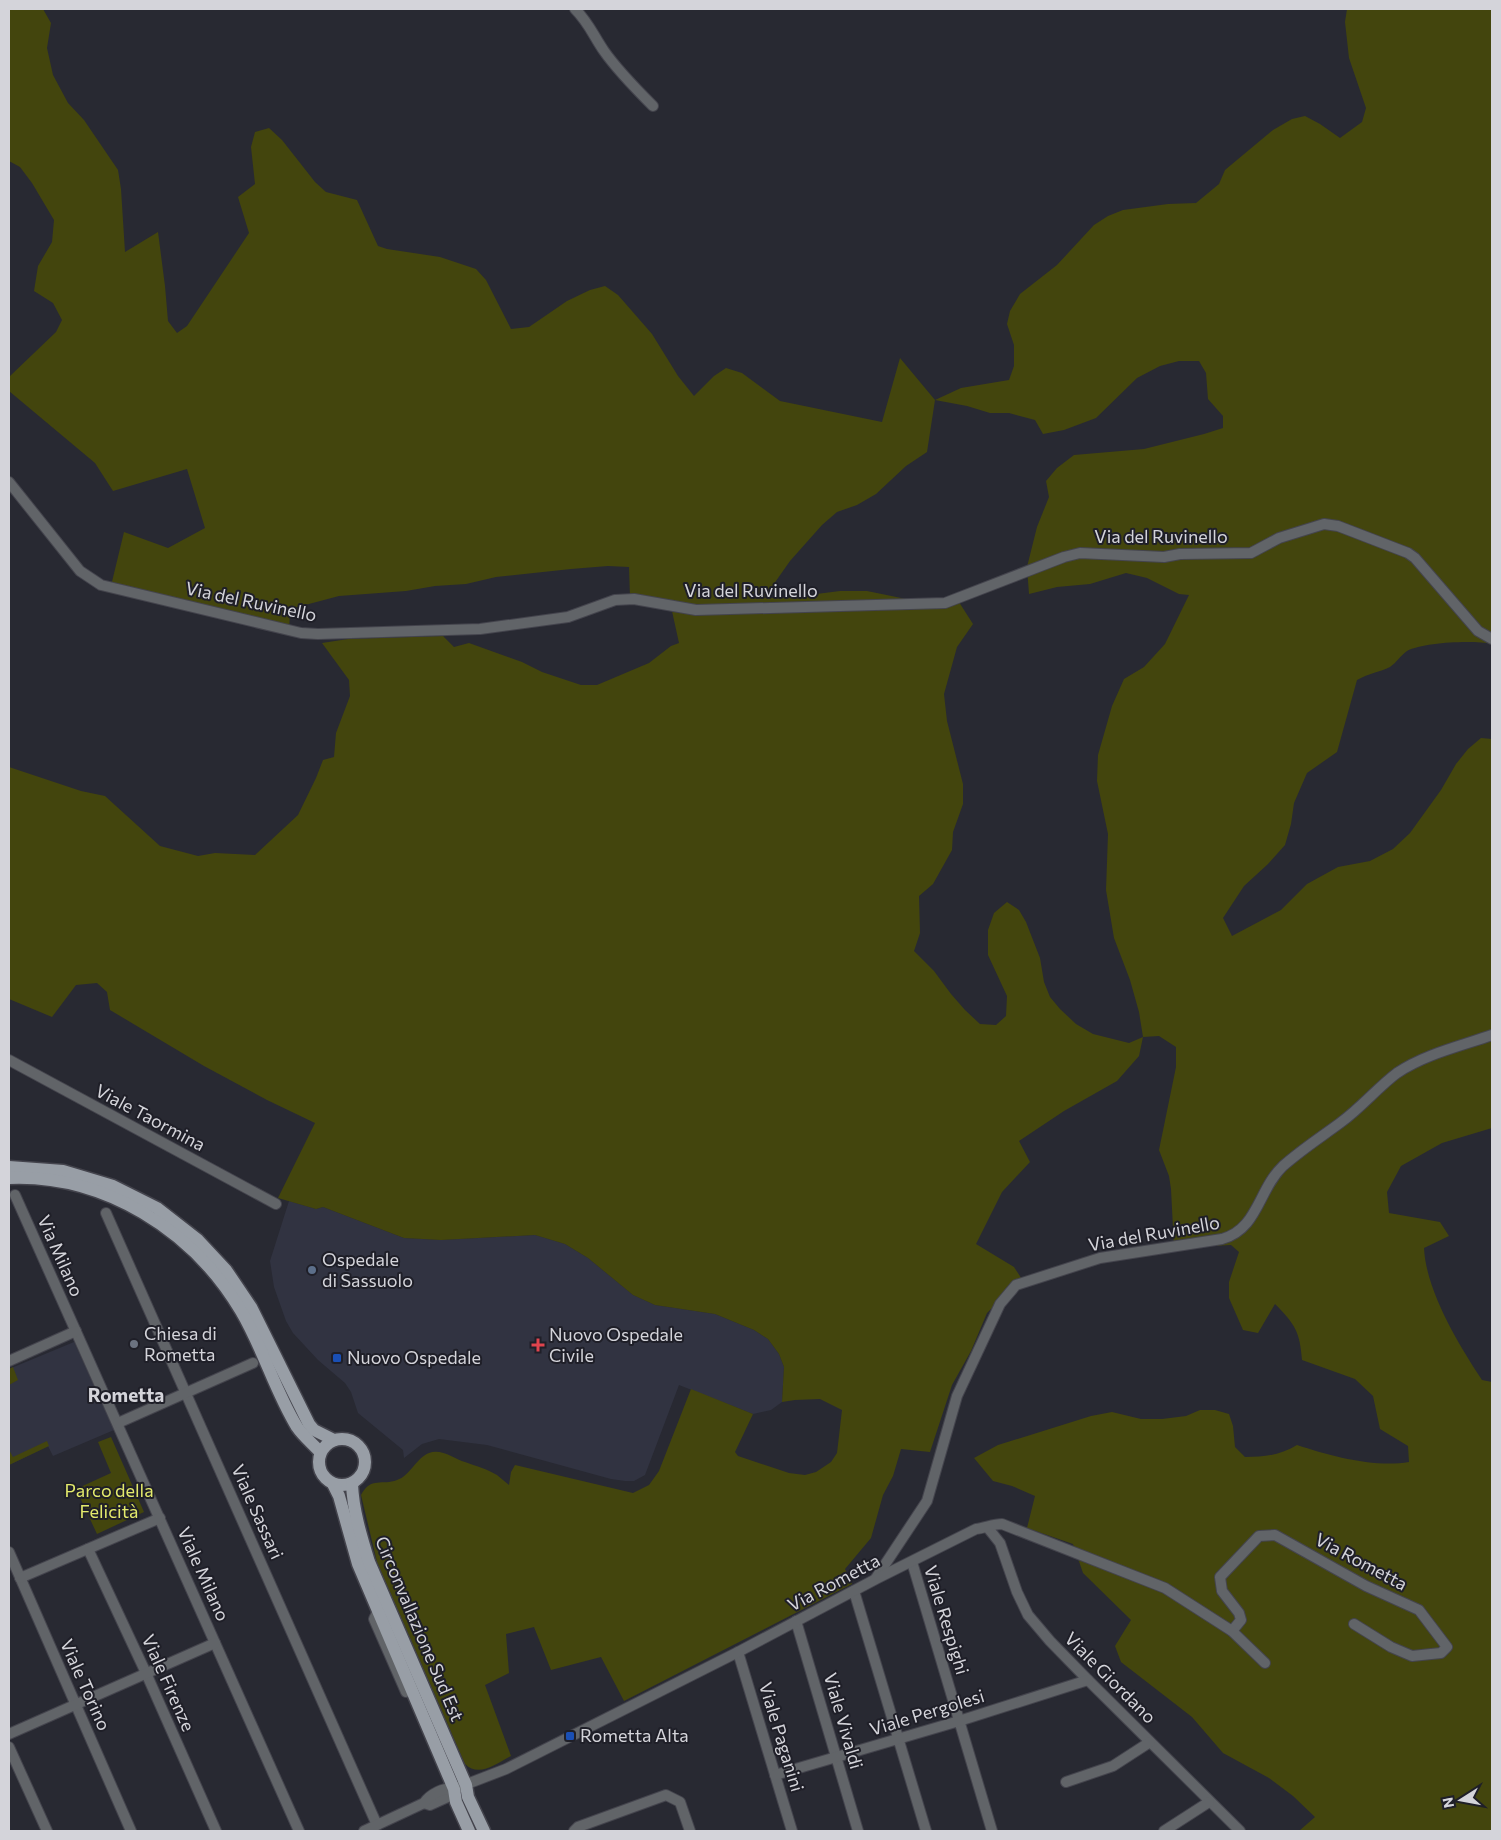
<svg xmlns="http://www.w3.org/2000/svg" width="1501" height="1840" font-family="Commissioner,sans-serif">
  <rect width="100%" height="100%" fill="#282932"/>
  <!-- built -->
  <g fill="#313341">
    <polygon points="289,1201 316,1209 323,1207 404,1238 441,1240 535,1235 565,1244 588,1258 633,1295 655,1305 715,1314 754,1330 768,1339 779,1354 784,1367 782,1402 771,1410 753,1414 679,1385 645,1475 634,1481 625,1481 611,1479 487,1445 439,1439 422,1444 404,1458 403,1450 358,1413 351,1392 345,1383 318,1360 293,1333 286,1321 274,1287 270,1261"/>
    <polygon points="74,1342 114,1430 53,1456 48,1446 9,1465 9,1369"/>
  </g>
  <!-- green -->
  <g fill="#43450d" fill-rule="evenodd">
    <path d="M 9,9 L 43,9 L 51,23 L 47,48 L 53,75 L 68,103 L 84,120 L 118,170 L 121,189 L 125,252 L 158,232 L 165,286 L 168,321 L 177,333 L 187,326 L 249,233 L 238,197 L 255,184 L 251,147 L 255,132 L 269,128 L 282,140 L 315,182 L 326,192 L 357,200 L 378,246 L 387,249 L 440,257 L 476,269 L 486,280 L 511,329 L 529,327 L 567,301 L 590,290 L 605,286 L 618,295 L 652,334 L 678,376 L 694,396 L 714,376 L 726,368 L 742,373 L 780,401 L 882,422 L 900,358 L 935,400 L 961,388 L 1009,380 L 1014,366 L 1014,345 L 1007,324 L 1010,311 L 1020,294 L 1057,265 L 1094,225 L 1108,216 L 1123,210 L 1168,204 L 1196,203 L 1219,184 L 1225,170 L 1273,130 L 1292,119 L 1305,116 L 1320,124 L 1340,138 L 1362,122 L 1366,108 L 1349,58 L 1345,22 L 1347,9 L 1492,9 L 1492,644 C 1474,640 1424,642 1407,651 C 1401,655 1396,663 1390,667 C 1380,672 1369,673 1357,680 L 1337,752 L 1307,773 L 1294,803 L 1291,824 L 1285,845 L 1268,864 L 1244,886 L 1223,918 L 1232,936 L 1281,910 L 1307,884 L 1338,867 L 1370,861 L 1393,849 L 1410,833 L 1441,790 L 1456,764 L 1468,749 L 1481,738 L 1492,739 L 1492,1128 L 1442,1143 L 1401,1166 L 1387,1192 L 1389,1213 L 1440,1222 L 1449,1236 L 1424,1248 C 1426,1291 1459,1345 1482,1380 L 1492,1382 L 1492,1831 L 1299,1831 L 1315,1817 L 1293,1796 L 1269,1778 L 1223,1753 L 1192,1717 L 1121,1662 L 1115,1646 L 1131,1620 L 1083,1573 L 1073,1544 L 1027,1528 L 1035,1496 L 1012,1486 L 993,1481 L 974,1458 L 998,1445 L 1091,1416 L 1112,1412 L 1141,1419 L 1162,1419 L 1186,1416 L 1200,1410 L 1215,1410 L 1229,1414 L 1233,1426 L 1235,1447 L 1245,1457 C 1265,1457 1280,1455 1297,1445 C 1330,1456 1375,1468 1409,1462 L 1408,1446 L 1380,1429 L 1373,1396 L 1355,1379 L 1302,1360 C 1300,1332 1295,1324 1275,1304 L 1258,1333 L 1243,1330 L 1229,1298 L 1229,1282 L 1239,1252 L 1231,1245 L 1174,1248 L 1171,1189 L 1169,1176 L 1159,1150 L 1176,1067 L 1176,1047 L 1159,1036 L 1143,1037 L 1139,1056 L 1117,1081 L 1064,1111 L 1019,1141 L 1030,1162 L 1002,1192 L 976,1244 L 1014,1267 L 1025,1284 L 1011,1289 L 987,1313 L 971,1351 L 952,1385 L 930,1452 L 901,1449 L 893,1476 L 883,1495 L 871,1538 L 845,1569 L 852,1584 L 624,1701 L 601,1657 L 551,1670 L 534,1627 L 506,1634 L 509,1673 L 485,1685 L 511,1756 C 497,1763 479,1778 465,1764 L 377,1562 L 361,1495 C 371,1476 382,1486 397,1480 C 410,1476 416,1458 429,1453 C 441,1448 455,1459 465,1462 C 476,1466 487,1469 497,1475 C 501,1478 505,1482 509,1485 L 511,1472 L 515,1465 L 633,1493 L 649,1485 L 659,1471 L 691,1389 L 753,1414 L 735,1452 L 738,1456 L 789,1473 L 805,1475 L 816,1472 L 831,1462 L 837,1453 L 842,1410 L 820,1399 L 795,1400 L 782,1402 L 784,1367 L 779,1354 L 768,1339 L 754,1330 L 715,1314 L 655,1305 L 633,1295 L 588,1258 L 565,1244 L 535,1235 L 441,1240 L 404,1238 L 323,1207 L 316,1209 L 278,1198 L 315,1123 L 267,1100 L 204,1066 L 110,1010 L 107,992 L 97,983 L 76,985 L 52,1017 L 9,999 L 9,767 L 81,791 L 105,796 L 160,846 L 198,856 L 215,853 L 255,855 L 298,815 L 316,778 L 323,760 L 334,757 L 336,733 L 350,696 L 349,680 L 322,643 L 348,639 L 443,636 L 454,647 L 469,643 L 522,662 L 542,672 L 581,685 L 597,685 L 649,663 L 671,646 L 679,643 L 670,602 L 630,597 L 629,567 L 608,566 L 571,569 L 496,577 L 466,584 L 435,586 L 406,591 L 339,596 L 290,609 L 289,634 L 110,590 L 124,532 L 168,548 L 205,528 L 187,469 L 113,491 L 95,463 L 9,391 L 9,377 L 56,332 L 62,320 L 53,303 L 34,291 L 38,266 L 52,242 L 54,220 L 32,183 L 20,167 L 9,161 ZM 1179,361 L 1199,361 L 1206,373 L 1208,399 L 1223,416 L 1223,428 L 1204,434 L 1144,449 L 1074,455 L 1057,468 L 1046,481 L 1049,497 L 1037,527 L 1027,567 L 1029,594 L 1057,587 L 1090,584 L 1126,573 L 1147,578 L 1179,594 L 1189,595 L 1165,644 L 1144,667 L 1124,679 L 1112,706 L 1098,755 L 1097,781 L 1108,834 L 1106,890 L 1114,938 L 1130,980 L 1139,1012 L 1143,1037 L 1129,1043 L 1093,1034 L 1076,1024 L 1060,1009 L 1050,997 L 1044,982 L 1040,958 L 1026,922 L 1019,910 L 1007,902 L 994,913 L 988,930 L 988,955 L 1007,996 L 1006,1016 L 996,1025 L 980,1024 L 965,1010 L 951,994 L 934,971 L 914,951 L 920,933 L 919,896 L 933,884 L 952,850 L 953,832 L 963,804 L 963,784 L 947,721 L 944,694 L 957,647 L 973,624 L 957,599 L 932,598 L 911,600 L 867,591 L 840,591 L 785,598 L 764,598 L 790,561 L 822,525 L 837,512 L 857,505 L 876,494 L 906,466 L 927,452 L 935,400 L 967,406 L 990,413 L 1009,413 L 1035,420 L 1043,434 L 1064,430 L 1096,418 L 1137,378 L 1160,366 Z"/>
    <polygon points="13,1367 18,1380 9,1385 9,1369"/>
    <polygon points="111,1437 144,1512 97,1534 76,1489 111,1473 98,1442"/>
    <polygon points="47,1441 49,1446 9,1465 9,1450 13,1457"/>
  </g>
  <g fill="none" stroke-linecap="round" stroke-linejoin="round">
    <defs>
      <g id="minor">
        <path d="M 575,9 C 589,23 593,35 604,51 C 618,71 636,89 653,106"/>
        <polyline points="9,482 80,571 101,585 301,633 318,634 480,629 568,617 615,600 634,599 696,610 945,603 1064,557 1080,553 1164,557 1180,554 1251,553 1279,538 1324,524 1338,526 1408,553 1415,558 1478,631 1492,639"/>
        <polyline points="9,1060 276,1204"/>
        <polyline points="15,1195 299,1831"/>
        <polyline points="106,1213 377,1825"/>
        <polyline points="9,1361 76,1331"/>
        <polyline points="118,1423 253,1363"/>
        <polyline points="988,1528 1000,1543 1017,1592 1028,1615 1050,1641 1088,1680 1240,1831"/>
        <polyline points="88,1549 146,1673 216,1831"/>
        <polyline points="9,1552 131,1831"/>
        <polyline points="912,1562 992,1831"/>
        <polyline points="20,1578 160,1518"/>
        <path d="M 876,1578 L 927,1501 L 957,1396 L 1000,1304 L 1016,1285 L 1100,1258 L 1222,1239 C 1258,1229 1258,1190 1283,1166 C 1301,1150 1321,1137 1340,1123 C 1361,1108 1377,1088 1397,1073 C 1425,1054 1461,1046 1492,1035"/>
        <polyline points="854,1591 926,1831"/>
        <polyline points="378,1611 374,1619 406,1692"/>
        <polyline points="796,1621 858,1831"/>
        <polyline points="1232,1631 1241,1620 1239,1613 1222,1591 1220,1577 1259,1536 1275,1535 1366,1586 1419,1610 1447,1647 1441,1653 1412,1656 1391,1647 1354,1624"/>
        <polyline points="738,1652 792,1831"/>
        <polyline points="9,1734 215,1643"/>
        <polyline points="9,1747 47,1831"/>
        <polyline points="775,1775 959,1721 1088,1680"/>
        <polyline points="1066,1782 1113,1766 1150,1742"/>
        <polyline points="424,1803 430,1805 450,1796 454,1789"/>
        <path d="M 364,1831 L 424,1803 C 430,1794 444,1787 454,1789 L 506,1769 L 738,1652 L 876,1579 L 976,1529 C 985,1528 993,1524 1002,1524 L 1165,1588 L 1232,1631 L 1265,1663"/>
        <polyline points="574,1831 578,1827 666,1795 680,1802 690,1831"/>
        <polyline points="1164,1831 1209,1802"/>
      </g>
      <g id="major">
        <polyline points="9,1167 63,1171 113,1186 157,1208 198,1240 226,1270 251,1307 309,1424 314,1430 334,1440"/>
        <path d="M 9,1178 C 104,1174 193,1230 241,1311 C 263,1348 275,1391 297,1427 C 303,1436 313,1444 320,1452"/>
        <circle cx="342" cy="1462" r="23"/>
        <polyline points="333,1484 339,1496 358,1564 454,1789 456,1802 469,1831"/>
        <path d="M 352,1484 C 353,1510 361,1536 369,1562 L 466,1785 L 468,1797 L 484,1831"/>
      </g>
    </defs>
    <!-- minor casing -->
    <use href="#minor" stroke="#44444d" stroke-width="12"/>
    <!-- major casing -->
    <use href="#major" stroke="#44444d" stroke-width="15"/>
    <!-- minor -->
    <use href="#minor" stroke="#616468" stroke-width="10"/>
    <!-- major -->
    <use href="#major" stroke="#989ea6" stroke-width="12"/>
  </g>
  <!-- markers -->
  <circle fill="#5c6f8a" stroke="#1f1f28" stroke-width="2" cx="312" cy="1270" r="5"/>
  <circle fill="#6b7280" stroke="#1f1f28" stroke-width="2" cx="134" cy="1344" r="5"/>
  <path fill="#e0444e" stroke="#1f1f28" stroke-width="2" d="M535.5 1337.5h5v5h5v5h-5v5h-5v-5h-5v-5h5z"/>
  <g fill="#1a4fb4" stroke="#1f1f28" stroke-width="2">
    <rect x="332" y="1353" width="10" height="10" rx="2.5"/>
    <rect x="565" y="1731" width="10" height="10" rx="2.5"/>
  </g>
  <g text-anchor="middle" stroke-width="4" stroke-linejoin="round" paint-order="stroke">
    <!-- street labels -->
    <g font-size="18" fill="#d4d4da" stroke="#1f1f28">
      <text x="1161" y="543">Via del Ruvinello</text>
      <text x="751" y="597">Via del Ruvinello</text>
      <text transform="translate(251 602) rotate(12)" y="6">Via del Ruvinello</text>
      <text transform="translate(150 1118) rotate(28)" y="6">Viale Taormina</text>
      <text transform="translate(1154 1234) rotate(-10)" y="6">Via del Ruvinello</text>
      <text transform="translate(60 1256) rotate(66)" y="6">Via Milano</text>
      <text transform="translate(257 1512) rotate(66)" y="6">Viale Sassari</text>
      <text transform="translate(1361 1562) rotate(28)" y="6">Via Rometta</text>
      <text transform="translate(203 1574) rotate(66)" y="6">Viale Milano</text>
      <text transform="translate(834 1583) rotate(-28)" y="6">Via Rometta</text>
      <text transform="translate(946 1620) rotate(73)" y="6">Viale Respighi</text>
      <text transform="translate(419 1629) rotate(67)" y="6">Circonvallazione Sud Est</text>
      <text transform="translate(1110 1678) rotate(45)" y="6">Viale Giordano</text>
      <text transform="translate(168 1683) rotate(66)" y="6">Viale Firenze</text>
      <text transform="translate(85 1685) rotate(66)" y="6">Viale Torino</text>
      <text transform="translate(927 1713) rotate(-17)" y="6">Viale Pergolesi</text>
      <text transform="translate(843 1721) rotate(74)" y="6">Viale Vivaldi</text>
      <text transform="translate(781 1737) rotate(73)" y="6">Viale Paganini</text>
    </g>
    <!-- poi labels -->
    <g font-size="18" fill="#d4d4da" stroke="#1f1f28" text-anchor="start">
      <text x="322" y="1266">Ospedale<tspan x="322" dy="21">di Sassuolo</tspan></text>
      <text x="144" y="1340">Chiesa di<tspan x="144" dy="21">Rometta</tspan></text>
      <text x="549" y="1341">Nuovo Ospedale<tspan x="549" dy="21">Civile</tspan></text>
      <text x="347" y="1364">Nuovo Ospedale</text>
      <text x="580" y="1742">Rometta Alta</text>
    </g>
    <!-- park labels -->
    <g font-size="18" fill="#e3ea6c" stroke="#1f1f28">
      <text x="109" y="1497">Parco della<tspan x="109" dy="21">Felicità</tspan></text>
    </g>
    <!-- neighbourhood labels -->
    <g font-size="19" font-weight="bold" fill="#d4d4da" stroke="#1f1f28">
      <text x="126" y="1402">Rometta</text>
    </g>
  </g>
  <!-- border -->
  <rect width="1501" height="1840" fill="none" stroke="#d4d4da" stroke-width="20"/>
  <!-- north arrow -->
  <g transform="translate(1461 1800) rotate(259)" stroke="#1f1f28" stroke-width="4" paint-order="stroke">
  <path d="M0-4L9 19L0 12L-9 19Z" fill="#d4d4da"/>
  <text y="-8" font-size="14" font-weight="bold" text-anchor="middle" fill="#d4d4da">N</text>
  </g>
</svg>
